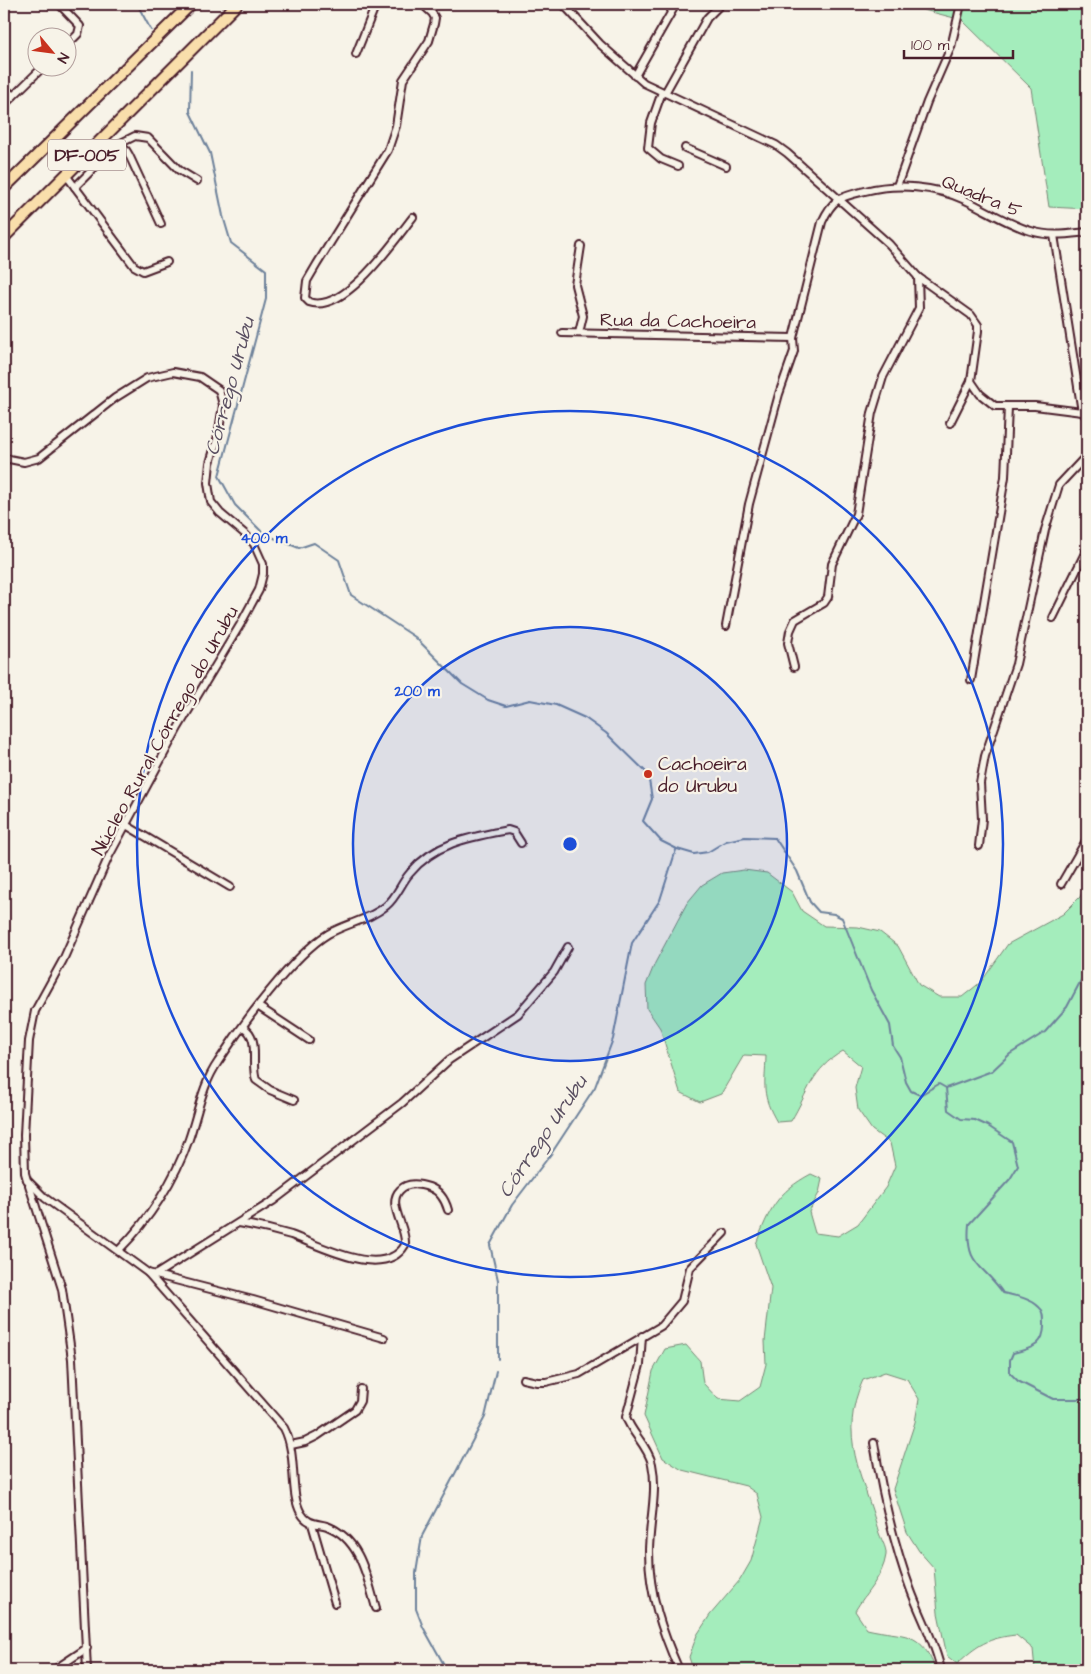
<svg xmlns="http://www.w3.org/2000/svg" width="1091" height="1674" font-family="'Architects Daughter',sans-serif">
  <rect width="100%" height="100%" fill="#f7f3e8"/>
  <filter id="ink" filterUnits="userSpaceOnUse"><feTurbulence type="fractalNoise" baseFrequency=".02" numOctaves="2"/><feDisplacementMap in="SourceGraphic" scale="10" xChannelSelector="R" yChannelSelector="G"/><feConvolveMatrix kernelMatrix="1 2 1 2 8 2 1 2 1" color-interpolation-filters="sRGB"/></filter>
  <g filter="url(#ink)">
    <!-- green -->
    <g fill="#a4edbc" stroke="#778674">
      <polygon points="901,4 1087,4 1087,209 1049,207 1031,88 962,20"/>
      <path d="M 744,870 L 767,873 L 792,892 L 802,911 L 824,926 L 858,927 L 880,932 L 898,946 L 919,985 L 939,997 L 962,997 L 981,982 L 1008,944 L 1063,914 L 1080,897 L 1087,880 L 1087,1670 L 1035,1670 L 1033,1649 L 1016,1635 C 988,1638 977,1645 957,1664 L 947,1656 L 938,1613 L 934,1568 L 919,1551 L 907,1532 L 893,1489 L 915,1422 L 919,1399 L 907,1379 L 885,1372 L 863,1380 C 837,1436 863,1475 878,1530 C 880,1538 887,1547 886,1555 C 883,1577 866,1592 855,1611 L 867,1629 C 906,1638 919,1628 936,1670 L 693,1670 L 689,1657 L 697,1635 L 710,1615 L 740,1580 L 751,1561 L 763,1517 L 757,1494 L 746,1486 L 682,1470 L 663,1458 L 644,1416 L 653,1371 L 665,1349 L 686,1345 L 700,1361 L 703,1383 L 718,1399 L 740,1401 L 760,1387 L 766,1364 L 765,1341 L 771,1288 L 756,1244 C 769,1210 777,1192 811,1174 L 822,1179 L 819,1193 L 809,1212 L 815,1233 L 838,1236 L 858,1224 L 886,1187 L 895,1166 L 890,1143 L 872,1130 L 858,1110 L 855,1088 L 861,1066 L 843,1051 C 811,1070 809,1091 791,1121 L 777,1122 C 761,1095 765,1086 766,1056 L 744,1055 L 721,1094 L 700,1102 L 680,1092 L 660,1028 L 647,1009 L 646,985 L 655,963 L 687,903 L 702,885 L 722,873 Z"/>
    </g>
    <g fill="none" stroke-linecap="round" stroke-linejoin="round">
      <!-- stream -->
      <g stroke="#6d819a" stroke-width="2">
        <polyline points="137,4 151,30"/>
        <path d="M 191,70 L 190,112 L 210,153 L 223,216 L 231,243 L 266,270 L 266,299 L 219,476 L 235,505 L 264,534 L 299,548 L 314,543 L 339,560 L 351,595 L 415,637 L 462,684 L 488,700 L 506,706 L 530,700 L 556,705 L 585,718 L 606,733 L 648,774 L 652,799 L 643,821 L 661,841 L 677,849 L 694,854 L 708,852 L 726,841 L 745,837 L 775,838 L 797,871 L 810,902 L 819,912 L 834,914 L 842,918 L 871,990 L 890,1025 L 893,1046 L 900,1057 L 906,1082 L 911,1091 L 920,1095 L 939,1084 L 946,1088 L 948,1110 L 961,1119 L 975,1120 L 988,1126 L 1012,1142 L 1018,1166 L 1010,1179 L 969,1224 C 965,1266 982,1263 1003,1293 C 1016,1296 1030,1298 1039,1307 C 1044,1311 1044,1316 1044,1322 C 1045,1345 1034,1348 1013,1353 L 1010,1360 L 1010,1373 L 1018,1381 L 1053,1399 L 1087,1399"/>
        <polyline points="946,1088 992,1071 1010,1054 1045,1032 1067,1007 1087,969"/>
        <polyline points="498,1359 498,1280 490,1245 512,1205 551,1154 595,1087 613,1039 632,943 660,900 676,850"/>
        <polyline points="447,1670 423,1627 416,1609 416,1573 422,1536 485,1417 496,1371"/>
      </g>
      <defs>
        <g id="street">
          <polyline points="59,4 80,26 78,34 68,44"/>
          <polyline points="563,4 600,44 644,83 776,145 787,153 889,244 918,277 971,315 978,325 978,331 971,381 980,394 995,406 1035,406 1082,412 1087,417"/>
          <polyline points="1087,28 1087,36"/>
          <polyline points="356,54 376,4"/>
          <polyline points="635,76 676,4"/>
          <polyline points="4,87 13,96"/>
          <polyline points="662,92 651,123 648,148 661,159 678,166"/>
          <polyline points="665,93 707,18 721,4"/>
          <polyline points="4,105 42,68"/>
          <polyline points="117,145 135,136 148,138 179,170 197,181"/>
          <polyline points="685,148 726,166"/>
          <polyline points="66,175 134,266 143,271 167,262"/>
          <polyline points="897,186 927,102 951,47 961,4"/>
          <polyline points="75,187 117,145 126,150 129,155 161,224"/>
          <path d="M 413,217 C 394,241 344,315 309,302 L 305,298 L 307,281 L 317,264 L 388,150 L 396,126 L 403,80 L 429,41 L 434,24 L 435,18 L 432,13 L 422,4"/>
          <polyline points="1054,235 1082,412"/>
          <polyline points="562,333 793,338"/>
          <polyline points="579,333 583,316 575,285 581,246"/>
          <polyline points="950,423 971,381"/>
          <polyline points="4,458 24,462 39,458 115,398 147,378 173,372 200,377 219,390 223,405 218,436 210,463 208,483 211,502 220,513 245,534 254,544 263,564 263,574 259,590 240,625 178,728 109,856 63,960 35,1011 29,1041 24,1135 25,1173 27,1180 45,1198 148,1273 253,1300 384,1338"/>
          <polyline points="1053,618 1087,549"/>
          <path d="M 726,626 L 749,504 L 779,394 L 794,351 L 793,338 L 822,222 C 833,198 840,197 865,191 C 897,183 935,186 965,200 C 987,210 1007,224 1031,231 C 1050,237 1068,234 1087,232"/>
          <polyline points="794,667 788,643 790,631 795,620 824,603 828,597 832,564 856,514 872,413 883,377 919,308 918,277"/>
          <polyline points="971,680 1005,477 1008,407"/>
          <polyline points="126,825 230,887"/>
          <polyline points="979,846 982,819 980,783 985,756 1016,664 1045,530 1059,485 1087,455"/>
          <polyline points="1061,884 1087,839"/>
          <polyline points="259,1007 309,1040"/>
          <path d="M 243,1027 C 261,1038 250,1062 256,1080 L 270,1090 L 294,1100"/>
          <polyline points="29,1185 62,1289 72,1359 87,1670"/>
          <path d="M 239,1223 C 256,1226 274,1230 291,1235 C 319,1245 384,1281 405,1245 C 407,1227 386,1204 400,1190 C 407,1182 420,1184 429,1187 C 440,1191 445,1199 448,1210"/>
          <path d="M 119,1250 C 149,1220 175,1180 189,1139 C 198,1113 202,1085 218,1062 C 241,1026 293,955 328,934 C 347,923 369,920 386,906 C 397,897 401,883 410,873 C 436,842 471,837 508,830 L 514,832 L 521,843"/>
          <path d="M 148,1273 L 284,1428 C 298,1455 289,1493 301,1513 C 308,1525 317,1523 327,1526 C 361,1539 367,1578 376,1608"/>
          <polyline points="155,1275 273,1201 402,1103 449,1060 518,1014 554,972 568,947"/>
          <path d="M 642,1336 L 640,1365 L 626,1417 C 632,1434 648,1446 652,1464 C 658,1492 649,1523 649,1552 C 649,1595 662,1631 679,1670"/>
          <polyline points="523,1379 537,1382 546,1382 579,1374 661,1326 682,1301 690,1268 724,1233"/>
          <path d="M 874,1443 C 882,1492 893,1542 910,1588 C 920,1616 935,1641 941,1670"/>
          <polyline points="291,1445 305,1442 317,1436 355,1410 360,1401 361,1389"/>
          <polyline points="312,1524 335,1603"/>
          <polyline points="4,1667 6,1670"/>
          <polyline points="54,1670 87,1648"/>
        </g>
        <g id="primary">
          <polyline points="4,188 191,4"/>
          <polyline points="4,237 237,4"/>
        </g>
      </defs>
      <!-- street casing -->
      <use href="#street" stroke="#4a1f2b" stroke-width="10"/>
      <!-- primary casing -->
      <use href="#primary" stroke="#4a1f2b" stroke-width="14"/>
      <!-- street -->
      <use href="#street" stroke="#f7f3e8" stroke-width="6"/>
      <!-- primary -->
      <use href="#primary" stroke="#f9deab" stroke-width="10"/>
    </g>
  </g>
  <!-- distance rings -->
  <circle cx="570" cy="844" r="217" fill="#1d4ed8" fill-opacity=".12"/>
  <g fill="none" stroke="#1d4ed8" stroke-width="2.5">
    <circle cx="570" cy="844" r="217"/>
    <circle cx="570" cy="844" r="433"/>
  </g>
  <!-- markers -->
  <circle fill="#c8321e" stroke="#f7f3e8" stroke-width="2" cx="648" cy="774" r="5"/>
  <g text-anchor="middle" stroke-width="4.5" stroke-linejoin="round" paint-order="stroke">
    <!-- shield labels -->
    <rect fill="#f7f3e8" stroke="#7e5f64" stroke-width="1" x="48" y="139.5" width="78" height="31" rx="4"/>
    <g font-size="18" font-weight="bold" fill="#4a1f2b">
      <text x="87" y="161">DF-005</text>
    </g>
    <!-- street labels -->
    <g font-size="19" fill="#4a1f2b" stroke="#f7f3e8">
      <text transform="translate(982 195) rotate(22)" y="7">Quadra 5</text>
      <text transform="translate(678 320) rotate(1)" y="7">Rua da Cachoeira</text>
      <text transform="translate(164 730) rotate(-61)" y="7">Núcleo Rural Córrego do Urubu</text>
    </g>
    <!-- poi labels -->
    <g font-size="19" fill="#4a1f2b" stroke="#f7f3e8" text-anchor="start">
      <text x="658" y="770">Cachoeira<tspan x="658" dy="22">do Urubu</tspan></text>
    </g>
    <!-- water labels -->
    <g font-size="20" font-style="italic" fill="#5b5062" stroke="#f7f3e8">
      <text transform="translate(229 386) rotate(-75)" y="7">Córrego Urubu</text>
      <text transform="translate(542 1136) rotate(-56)" y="7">Córrego Urubu</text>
    </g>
  </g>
  <circle cx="570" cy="844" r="8" fill="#1d4ed8" stroke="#f7f3e8" stroke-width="2.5"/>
  <g font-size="15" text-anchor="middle" font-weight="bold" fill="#1d4ed8" stroke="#f7f3e8" stroke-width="4.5" stroke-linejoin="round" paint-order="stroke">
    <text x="264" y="543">400 m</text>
    <text x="417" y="696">200 m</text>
  </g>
  <!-- margin -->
  <rect width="1091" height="1674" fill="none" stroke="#f7f3e8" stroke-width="20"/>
  <rect x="10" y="10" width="1071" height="1654" fill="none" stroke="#4a1f2b" stroke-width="2" filter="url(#ink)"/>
  <!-- north arrow -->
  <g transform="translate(52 52) rotate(119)"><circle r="24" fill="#f7f3e8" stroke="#b29e9c"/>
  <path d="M0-4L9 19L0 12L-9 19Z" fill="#c8321e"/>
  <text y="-8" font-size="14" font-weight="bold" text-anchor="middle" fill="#4a1f2b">N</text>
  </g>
  <!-- scale -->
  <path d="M904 50v8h109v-8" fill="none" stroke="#4a1f2b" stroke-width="2.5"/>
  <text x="911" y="50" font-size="15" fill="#4a1f2b" stroke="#f7f3e8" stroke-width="4" paint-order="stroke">100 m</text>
</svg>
